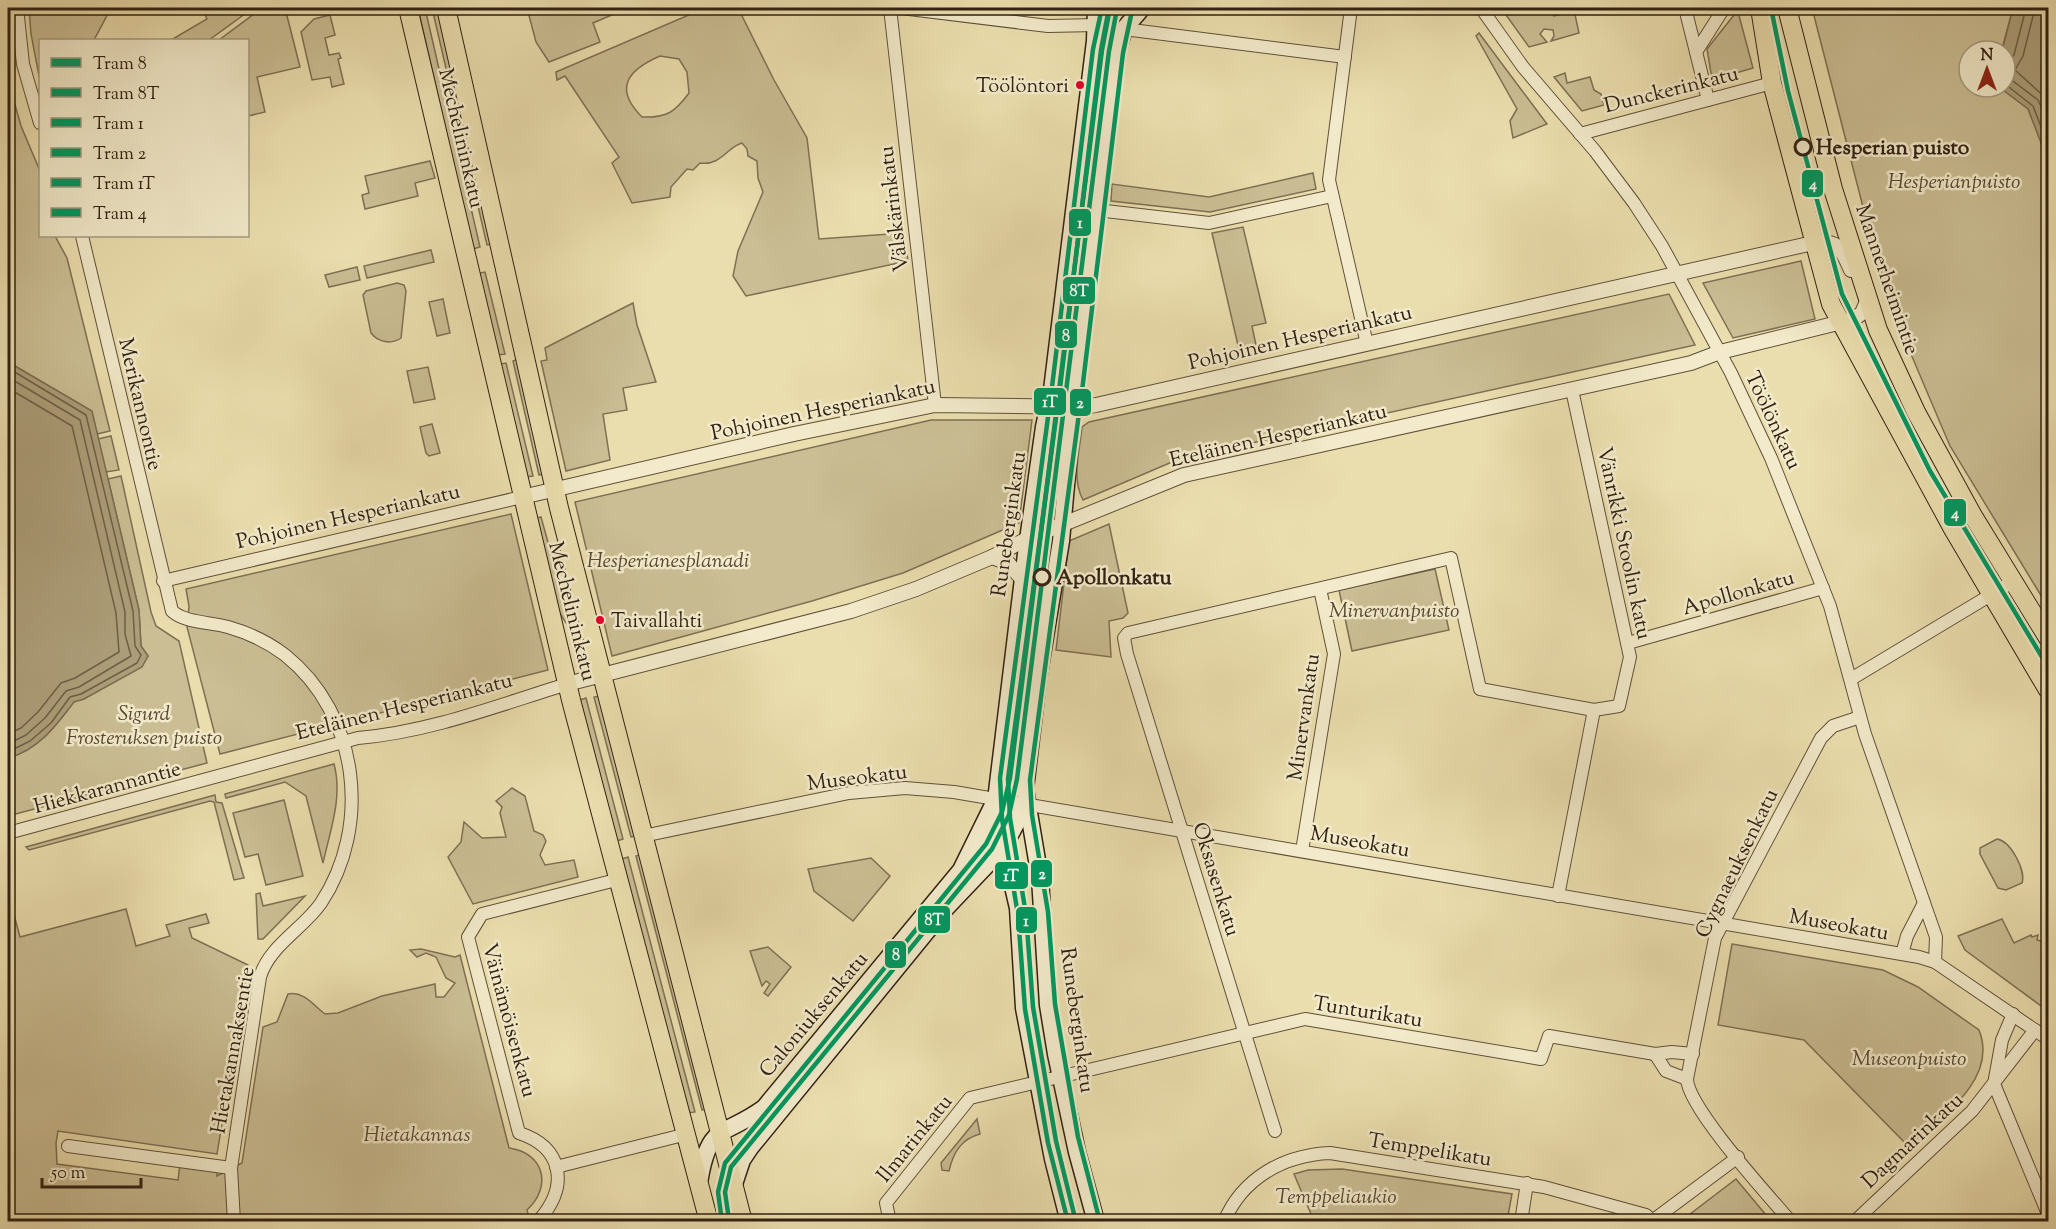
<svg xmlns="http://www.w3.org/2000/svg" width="2056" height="1229" font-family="'Sorts Mill Goudy',serif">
  <rect width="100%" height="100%" fill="#ebdeae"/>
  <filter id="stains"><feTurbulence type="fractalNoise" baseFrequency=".00333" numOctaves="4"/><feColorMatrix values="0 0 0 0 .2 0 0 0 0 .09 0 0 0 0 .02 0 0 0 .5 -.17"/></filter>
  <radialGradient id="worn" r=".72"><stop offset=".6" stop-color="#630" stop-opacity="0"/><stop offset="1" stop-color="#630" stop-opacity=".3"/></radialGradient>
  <!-- green -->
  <g fill="#cbbe94" stroke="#7e7054" stroke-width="1.5" fill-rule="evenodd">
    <polygon points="29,8 111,8 94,40 40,40 40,81 31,34"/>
    <polygon points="202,8 253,8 209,40 171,40 207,19"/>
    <polygon points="262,8 266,8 267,12 285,8 300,67 257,77 265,112 248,116 248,40 219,40"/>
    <polygon points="418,8 425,8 480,247 473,249"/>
    <polygon points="432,8 438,8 493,244 487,245"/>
    <polygon points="527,8 628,8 593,23 600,42 549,62 536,42"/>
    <path d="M 705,8 L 738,8 L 774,80 L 807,138 L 819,239 L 904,233 L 908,261 L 746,296 L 733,276 L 738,251 L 763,192 L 758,178 L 757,161 L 748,156 L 747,149 L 742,143 C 727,147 721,166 700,163 L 693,170 L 687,169 L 671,187 L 670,197 L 632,203 L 612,163 L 619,157 L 565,76 L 557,80 L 556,72 ZM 660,56 L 679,59 L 687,72 L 689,93 C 675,112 667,118 642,117 C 613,88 628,70 660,56 Z"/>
    <polygon points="1501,8 1551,8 1554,16 1574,10 1579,33 1551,41 1554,36 1553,30 1544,29 1540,34 1547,42 1529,47"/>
    <polygon points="1732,8 1737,8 1753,68 1716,79 1711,73 1707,49 1734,15"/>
    <path d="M 1812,8 L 2013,8 L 2003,45 L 2048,115 L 2048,607 L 1950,446 L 1902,333 L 1873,246 ZM 1969,51 L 2005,51 L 2005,87 L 1969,87 Z"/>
    <polygon points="330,15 335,35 325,38 329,55 339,53 341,58 338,59 344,84 332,87 330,77 312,80 301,32 314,19"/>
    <polygon points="1479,33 1547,124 1513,138 1510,121 1517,109 1476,36"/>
    <polygon points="1565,73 1567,83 1590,77 1594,90 1601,94 1604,105 1582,111 1554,77"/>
    <polygon points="8,80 21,126 40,171 40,236 55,236 67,258 110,431 97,434 91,411 8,362"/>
    <polygon points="430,161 435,178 415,183 418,196 365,209 362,195 369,193 365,176"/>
    <polygon points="1313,173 1316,189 1210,212 1111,201 1112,184 1209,197"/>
    <polygon points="1243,227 1266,323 1252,326 1257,350 1240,354 1212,233"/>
    <polygon points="431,250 434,262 367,278 364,266"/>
    <polygon points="1801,261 1815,319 1733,338 1703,283"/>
    <polygon points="357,267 360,280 329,287 325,275"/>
    <polygon points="485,272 505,354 498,355 479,273"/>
    <path d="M 397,283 L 404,285 L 406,291 L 401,338 C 391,345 378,342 371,333 L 363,295 L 366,291 Z"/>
    <path d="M 1669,294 L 1695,345 L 1179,459 L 1083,500 C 1071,478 1080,450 1082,427 L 1089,422 Z"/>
    <polygon points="443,299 450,333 437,336 429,302"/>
    <polygon points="633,303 637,325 656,382 623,388 627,410 603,414 610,460 566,471 541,361 547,360 545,348"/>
    <polygon points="519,359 546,473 539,475 513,361"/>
    <polygon points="506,363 533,476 526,477 500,364"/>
    <polygon points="428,367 435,399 414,403 407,371"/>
    <polygon points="931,420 1032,420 1019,523 903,573 812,601 612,656 575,502"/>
    <polygon points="432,424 440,453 429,456 426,453 420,427"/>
    <polygon points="111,436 119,470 106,472 98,439"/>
    <path d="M 121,476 L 151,612 L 156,626 L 179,641 L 207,763 L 8,816 L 8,758 C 38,750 56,726 74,701 L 84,699 L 148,656 L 141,646 L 139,610 L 108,479 Z"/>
    <polygon points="511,514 548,670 220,754 187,627 189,606 186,589"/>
    <polygon points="541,517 570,622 566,623 559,612 537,518"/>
    <polygon points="1109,524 1128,613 1123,618 1109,621 1111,657 1056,650 1069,541"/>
    <polygon points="1435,569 1449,630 1352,651 1339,590"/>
    <polygon points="601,696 637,836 631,837 594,697"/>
    <polygon points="586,698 623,839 617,841 580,700"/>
    <path d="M 334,764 C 343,797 330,831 323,863 L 306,796 L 285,782 L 226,798 L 225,794 Z"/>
    <polygon points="512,788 525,796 534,831 543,835 546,841 540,855 545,865 574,860 578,877 473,904 448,857 461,842 464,822 482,838 506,837 500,813 502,807 496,801"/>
    <polygon points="215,795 216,802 222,803 244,878 234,880 214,802 210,801 29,850 26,847"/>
    <polygon points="284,800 303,876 266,885 258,854 245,857 233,813"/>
    <path d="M 1997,839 C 2011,841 2026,871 2022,883 L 2006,890 L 1998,888 L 1980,854 L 1980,848 Z"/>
    <polygon points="643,854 709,1108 702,1110 636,856"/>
    <polygon points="628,857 695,1112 688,1113 622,859"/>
    <polygon points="871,858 890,876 853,921 814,891 808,869"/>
    <path d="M 8,892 L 20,937 L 126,909 L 136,946 L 170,936 L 166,925 L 206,914 L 209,923 L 189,928 L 192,938 L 248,965 L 217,1154 L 58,1131 L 56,1143 L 57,1164 L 178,1180 L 180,1164 L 217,1169 L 217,1176 L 242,1163 L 263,1027 L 277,1022 L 288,994 C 304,991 313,1005 325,1014 L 338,1013 L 382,996 L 435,984 L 436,997 L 444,997 L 455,983 L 446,978 L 436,957 L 426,953 L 417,957 L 410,950 L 421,949 L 455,957 L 460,955 L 509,1148 C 545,1153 552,1187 527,1210 L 530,1221 L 8,1221 Z"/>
    <polygon points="260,893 263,906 305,896 263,939 258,939 256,894"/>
    <polygon points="2002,919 2014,943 2031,935 2032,937 2038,935 2037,940 2041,941 2048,956 2048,1011 1965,950 1958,936"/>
    <path d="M 1732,944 L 1883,970 L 1918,987 L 1979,1030 C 1999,1080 1940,1118 1908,1146 L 1804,1040 L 1718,1025 Z"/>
    <polygon points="768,947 791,967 768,996 764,993 770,984 766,981 762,986 750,951"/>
    <path d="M 977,1119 L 980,1134 C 961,1139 953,1153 949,1171 L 942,1170 L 941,1163 Z"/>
    <polygon points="1342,1169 1512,1194 1507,1221 1314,1221 1294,1174 1308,1170"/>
    <polygon points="1736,1179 1771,1221 1681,1221"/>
  </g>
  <!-- water -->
  <g fill="#ac9e79" stroke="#7b6c50" stroke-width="1.5">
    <polygon points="2013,8 2048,8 2048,161 2028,109 1999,87 2005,87 2005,51 2002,51"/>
    <path d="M 8,362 L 92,411 L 139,610 L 141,646 L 148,656 L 142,667 L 84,699 L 74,702 C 56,726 38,750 8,758 Z"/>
  </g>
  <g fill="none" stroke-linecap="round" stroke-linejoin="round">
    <!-- shore -->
    <g stroke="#6e6046" stroke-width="1.5">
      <polyline points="2035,8 2023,56 2015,70 2048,100"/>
      <polyline points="2005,64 2014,55 2026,8"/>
      <polyline points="2005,75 2038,100 2048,121"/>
      <polyline points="2005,84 2033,106 2048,145"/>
      <polyline points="8,368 86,415 133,611 135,646 141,655 137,663 81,694 70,697 51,723 30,741 8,752"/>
      <polyline points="8,377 80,420 125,612 125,634 131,656 79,687 66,691 45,718 26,735 8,744"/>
      <polyline points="8,388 72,426 116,613 119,652 75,678 61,683 38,712 21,728 8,734"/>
    </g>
    <defs>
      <g id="minor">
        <polyline points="17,8 23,64 40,123"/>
        <polyline points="890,8 935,405"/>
        <polyline points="1351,8 1329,180 1367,344"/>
        <polyline points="1481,8 1523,67 1595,151 1634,203 1662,246 1731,373 1771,458 1830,606 1865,734 1936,937 1935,962"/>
        <polyline points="1685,8 1708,100"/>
        <polyline points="890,9 901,8 1048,26 1096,25"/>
        <polyline points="1124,29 1345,57"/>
        <polyline points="1696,52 1724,8"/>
        <polyline points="1580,134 1772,83"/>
        <polyline points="1097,210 1209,223 1332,196"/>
        <path d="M 82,236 L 172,611 C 185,623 211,622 228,627 C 249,633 268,642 285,655 C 359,714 372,826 321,903 C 303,929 269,946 260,977 L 231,1168 L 234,1222"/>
        <polyline points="163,581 522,497"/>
        <polyline points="1628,643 1823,588"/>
        <polyline points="1851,679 2014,581"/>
        <path d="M 8,833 L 358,738 C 430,732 499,705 567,684"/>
        <polyline points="643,836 849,793 905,788 954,792 1919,957 1935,962 2048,1039"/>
        <polyline points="1302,851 1334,654 1320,589"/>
        <polyline points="1558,896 1594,710 1619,706 1630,657 1572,390"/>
        <polyline points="1902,954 1907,936 1924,903"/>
        <polyline points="2013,1014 2002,1040 1994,1084 2048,1214"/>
        <polyline points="1655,1054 1666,1071 1687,1079"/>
        <polyline points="1275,1131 1127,654 1124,638 1128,633 1451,558 1480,689 1594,710"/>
        <polyline points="68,1146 231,1168"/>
        <polyline points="556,1167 687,1134"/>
        <polyline points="1652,1221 1738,1157"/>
        <path d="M 542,1222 L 541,1218 C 569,1184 562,1147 519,1133 L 468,937 L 482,914 L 620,879"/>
        <polyline points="890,1222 886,1203 970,1098 1305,1019 1541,1059 1549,1036 1655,1054 1672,1052 1693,1054"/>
        <path d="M 1224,1222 C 1242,1178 1284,1155 1330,1153 L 1544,1187 L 1646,1215 L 1653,1222"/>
        <polyline points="1521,1222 1527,1183"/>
        <path d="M 1791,1222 C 1769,1196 1688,1108 1687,1079 L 1715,938 L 1821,738 L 1833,726 L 1860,717"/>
        <polyline points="1854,1222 1972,1111 2035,1030"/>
      </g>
      <g id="tertiary">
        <path d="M 522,497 L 794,434 L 935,405 L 1085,407 L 1096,405 L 1813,243 C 1840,240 1841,248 1851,270"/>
        <polyline points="992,557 1008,563 1023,580"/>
        <polyline points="567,684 851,611 916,589 992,557 1029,538 1184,475 1691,363 1720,352 1854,319 1862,313 1868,299"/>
      </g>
      <g id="secondary">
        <path d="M 699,1183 C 709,1121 723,1138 764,1108 L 961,870 L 995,801"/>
        <polyline points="734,1184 742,1160 750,1148 945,909 1003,848 1026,805"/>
        <polyline points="1069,1222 1053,1159 1024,1008 1018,908 999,826 996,800 1026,554 1044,427 1052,390 1095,41 1096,8"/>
        <polyline points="1096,1222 1077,1152 1056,1054 1048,1005 1040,878 1025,789 1038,679 1061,541 1073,407 1117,52 1124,29 1142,8"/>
      </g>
      <g id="primary">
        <polyline points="408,8 571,700 709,1222"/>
        <polyline points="446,8 559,508 743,1222"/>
        <polyline points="1760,8 1772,83 1831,304 1953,529 2048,690"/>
        <polyline points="1787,8 1833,189 1878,330 1916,412 1973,516 2048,638"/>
      </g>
    </defs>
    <!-- minor casing -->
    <use href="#minor" stroke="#60503a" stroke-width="14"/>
    <!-- tertiary casing -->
    <use href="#tertiary" stroke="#60503a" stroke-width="16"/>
    <!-- secondary casing -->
    <use href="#secondary" stroke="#312113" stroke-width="19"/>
    <!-- primary casing -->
    <use href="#primary" stroke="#312113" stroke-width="20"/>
    <!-- minor -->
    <use href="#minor" stroke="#f2eaca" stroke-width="12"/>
    <!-- tertiary -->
    <use href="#tertiary" stroke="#f2eaca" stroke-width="14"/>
    <!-- secondary -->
    <use href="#secondary" stroke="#f2eaca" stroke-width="16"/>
    <!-- primary -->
    <use href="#primary" stroke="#ebdeae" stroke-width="18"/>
    <defs>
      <polyline id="tram-1" points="722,1222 718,1192 725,1163 986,844 1002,812 1010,778 1102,50 1110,8"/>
      <polyline id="tram-2" points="729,1220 725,1192 731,1167 992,849 1009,815 1017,779 1109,51 1117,9"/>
      <polyline id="tram-3" points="1076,1222 1056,1141 1033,1007 1026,914 1010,818 1008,779 1060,388 1101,50 1109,8"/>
      <polyline id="tram-4" points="1099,1218 1078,1137 1055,1004 1048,912 1032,815 1030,780 1082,391 1123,53 1132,11"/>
      <polyline id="tram-5" points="1068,1222 1048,1143 1025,1009 1018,915 1002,819 1000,778 1052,387 1093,49 1102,8"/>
      <polyline id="tram-6" points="1771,8 1788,91 1842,294 1930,471 2048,667"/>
    </defs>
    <!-- tram-1 casing -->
    <use href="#tram-1" stroke="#f2eaca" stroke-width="9"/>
    <!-- tram-2 casing -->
    <use href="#tram-2" stroke="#f2eaca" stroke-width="9"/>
    <!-- tram-3 casing -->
    <use href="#tram-3" stroke="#f2eaca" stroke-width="9"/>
    <!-- tram-4 casing -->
    <use href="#tram-4" stroke="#f2eaca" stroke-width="9"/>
    <!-- tram-5 casing -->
    <use href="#tram-5" stroke="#f2eaca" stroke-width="9"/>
    <!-- tram-6 casing -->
    <use href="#tram-6" stroke="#f2eaca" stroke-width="9"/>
    <!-- tram-1 -->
    <use href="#tram-1" stroke="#00985f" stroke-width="4.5"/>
    <!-- tram-2 -->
    <use href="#tram-2" stroke="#00985f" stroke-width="4.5"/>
    <!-- tram-3 -->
    <use href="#tram-3" stroke="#00985f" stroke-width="4.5"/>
    <!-- tram-4 -->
    <use href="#tram-4" stroke="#00985f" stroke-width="4.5"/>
    <!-- tram-5 -->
    <use href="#tram-5" stroke="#00985f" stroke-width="4.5"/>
    <!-- tram-6 -->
    <use href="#tram-6" stroke="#00985f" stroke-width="4.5"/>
  </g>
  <!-- markers -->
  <g fill="#e4002b" stroke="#f2eaca" stroke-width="2">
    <circle cx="1080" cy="85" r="5"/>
    <circle cx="600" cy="620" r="5"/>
  </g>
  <g fill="#f2eaca" stroke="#312113" stroke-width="3">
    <circle cx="1803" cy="147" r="8"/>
    <circle cx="1042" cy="577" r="8"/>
  </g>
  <g text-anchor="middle" stroke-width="5" stroke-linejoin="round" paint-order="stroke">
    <!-- bus labels -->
    <g font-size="20" fill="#312113" stroke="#f2eaca" text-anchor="end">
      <text x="1069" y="92">Töölöntori</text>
      <text x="611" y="627" text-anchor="start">Taivallahti</text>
    </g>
    <!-- street labels -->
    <g font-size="21" fill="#312113" stroke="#f2eaca">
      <text transform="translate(1671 89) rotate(-14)" y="7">Dunckerinkatu</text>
      <text transform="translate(462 138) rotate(77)" y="7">Mechelininkatu</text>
      <text transform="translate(893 209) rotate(-97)" y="7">Välskärinkatu</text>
      <text transform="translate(1888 279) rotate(71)" y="7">Mannerheimintie</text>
      <text transform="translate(1300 337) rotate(-13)" y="7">Pohjoinen Hesperiankatu</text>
      <text transform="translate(141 404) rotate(77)" y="7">Merikannontie</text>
      <text transform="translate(823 409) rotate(-12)" y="7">Pohjoinen Hesperiankatu</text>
      <text transform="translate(1774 420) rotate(65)" y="7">Töölönkatu</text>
      <text transform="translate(1278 435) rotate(-13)" y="7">Eteläinen Hesperiankatu</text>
      <text transform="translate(348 516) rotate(-13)" y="7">Pohjoinen Hesperiankatu</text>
      <text transform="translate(1008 524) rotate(-82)" y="7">Runeberginkatu</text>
      <text transform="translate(1625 543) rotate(78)" y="7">Vänrikki Stoolin katu</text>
      <text transform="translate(1738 592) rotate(-16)" y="7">Apollonkatu</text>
      <text transform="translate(573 611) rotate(76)" y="7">Mechelininkatu</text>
      <text transform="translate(404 706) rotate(-14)" y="7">Eteläinen Hesperiankatu</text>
      <text transform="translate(1303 717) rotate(-82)" y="7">Minervankatu</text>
      <text transform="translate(857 777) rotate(-7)" y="7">Museokatu</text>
      <text transform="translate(107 787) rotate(-15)" y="7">Hiekkarannantie</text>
      <text transform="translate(1360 841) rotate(10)" y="7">Museokatu</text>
      <text transform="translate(1736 863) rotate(-64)" y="7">Cygnaeuksenkatu</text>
      <text transform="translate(1217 879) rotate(73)" y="7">Oksasenkatu</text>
      <text transform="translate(1839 924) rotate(10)" y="7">Museokatu</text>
      <text transform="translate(1368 1011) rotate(9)" y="7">Tunturikatu</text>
      <text transform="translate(813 1014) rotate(-50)" y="7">Caloniuksenkatu</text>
      <text transform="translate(510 1020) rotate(75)" y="7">Väinämöisenkatu</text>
      <text transform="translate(1078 1020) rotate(82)" y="7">Runeberginkatu</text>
      <text transform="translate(232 1050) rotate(-80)" y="7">Hietakannaksentie</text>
      <text transform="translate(914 1138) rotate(-51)" y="7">Ilmarinkatu</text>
      <text transform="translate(1912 1140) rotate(-43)" y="7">Dagmarinkatu</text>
      <text transform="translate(1430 1149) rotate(9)" y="7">Temppelikatu</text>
    </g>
    <!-- stop labels -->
    <g font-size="21" font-weight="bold" fill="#312113" stroke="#f2eaca" text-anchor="start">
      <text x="1816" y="154">Hesperian puisto</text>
      <text x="1056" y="584">Apollonkatu</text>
    </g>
    <!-- park labels -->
    <g font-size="21" font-style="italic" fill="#584833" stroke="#f2eaca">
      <text x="1954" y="188">Hesperianpuisto</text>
      <text x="668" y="567">Hesperianesplanadi</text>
      <text x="1394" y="617">Minervanpuisto</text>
      <text x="144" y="720">Sigurd<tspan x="144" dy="24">Frosteruksen puisto</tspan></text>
      <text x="1909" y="1065">Museonpuisto</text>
      <text x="417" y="1141">Hietakannas</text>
      <text x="1336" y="1203">Temppeliaukio</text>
    </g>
  </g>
  <g stroke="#f2eaca" stroke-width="2">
    <rect x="1801" y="169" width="23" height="29" rx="6" fill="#00985f"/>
    <rect x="1068" y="208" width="24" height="29" rx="6" fill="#00985f"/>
    <rect x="1062" y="276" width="34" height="29" rx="6" fill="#00985f"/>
    <rect x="1054" y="320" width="24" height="29" rx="6" fill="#00985f"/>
    <rect x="1033" y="387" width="34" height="29" rx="6" fill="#00985f"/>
    <rect x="1069" y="388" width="23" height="29" rx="6" fill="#00985f"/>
    <rect x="1943" y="498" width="24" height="29" rx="6" fill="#00985f"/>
    <rect x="1030" y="859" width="23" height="29" rx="6" fill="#00985f"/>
    <rect x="994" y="861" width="35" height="29" rx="6" fill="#00985f"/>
    <rect x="917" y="905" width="34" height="29" rx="6" fill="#00985f"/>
    <rect x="1015" y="906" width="23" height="28" rx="6" fill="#00985f"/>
    <rect x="884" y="940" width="23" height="29" rx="6" fill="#00985f"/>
  </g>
  <g font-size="16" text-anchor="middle" font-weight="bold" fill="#fff">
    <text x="1813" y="189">4</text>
    <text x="1080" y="228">1</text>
    <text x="1079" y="296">8T</text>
    <text x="1066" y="341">8</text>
    <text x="1050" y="407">1T</text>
    <text x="1080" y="408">2</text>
    <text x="1955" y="518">4</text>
    <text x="1042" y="879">2</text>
    <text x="1011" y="881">1T</text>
    <text x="934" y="925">8T</text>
    <text x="1026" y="926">1</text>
    <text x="896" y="960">8</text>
  </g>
  <!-- margin -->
  <rect width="2056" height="1229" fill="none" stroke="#ebdeae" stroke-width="30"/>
  <rect x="9" y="9" width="2038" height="1211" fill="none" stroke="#312113" stroke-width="3"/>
  <rect x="15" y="15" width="2026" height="1199" fill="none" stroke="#312113" stroke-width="1.5"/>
  <!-- legend -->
  <rect x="39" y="39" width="210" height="198" fill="#f2eaca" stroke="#a59a81" stroke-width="1.5"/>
  <rect x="51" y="58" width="30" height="9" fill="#00985f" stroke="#a59a81" stroke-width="1.5"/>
  <text x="93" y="69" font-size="18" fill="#312113">Tram 8</text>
  <rect x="51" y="88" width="30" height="9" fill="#00985f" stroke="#a59a81" stroke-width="1.5"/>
  <text x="93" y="99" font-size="18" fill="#312113">Tram 8T</text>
  <rect x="51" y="118" width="30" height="9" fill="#00985f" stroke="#a59a81" stroke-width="1.5"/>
  <text x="93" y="129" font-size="18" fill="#312113">Tram 1</text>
  <rect x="51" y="148" width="30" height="9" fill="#00985f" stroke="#a59a81" stroke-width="1.5"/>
  <text x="93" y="159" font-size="18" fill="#312113">Tram 2</text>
  <rect x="51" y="178" width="30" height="9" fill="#00985f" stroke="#a59a81" stroke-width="1.5"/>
  <text x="93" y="189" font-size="18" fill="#312113">Tram 1T</text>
  <rect x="51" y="208" width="30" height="9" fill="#00985f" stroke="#a59a81" stroke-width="1.5"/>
  <text x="93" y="219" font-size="18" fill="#312113">Tram 4</text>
  <!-- north arrow -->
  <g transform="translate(1987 69)"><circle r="28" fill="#f2eaca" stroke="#a59a81" stroke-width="1.5"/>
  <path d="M0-4.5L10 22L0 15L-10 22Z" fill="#8f2418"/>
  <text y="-9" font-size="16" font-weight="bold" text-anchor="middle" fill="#312113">N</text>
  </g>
  <!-- scale -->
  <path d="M42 1178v9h99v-9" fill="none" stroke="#312113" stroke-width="3"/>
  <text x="51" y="1178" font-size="18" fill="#312113" stroke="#f2eaca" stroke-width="4.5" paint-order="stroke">50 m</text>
  <rect width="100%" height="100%" filter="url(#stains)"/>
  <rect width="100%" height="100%" fill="url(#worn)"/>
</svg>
